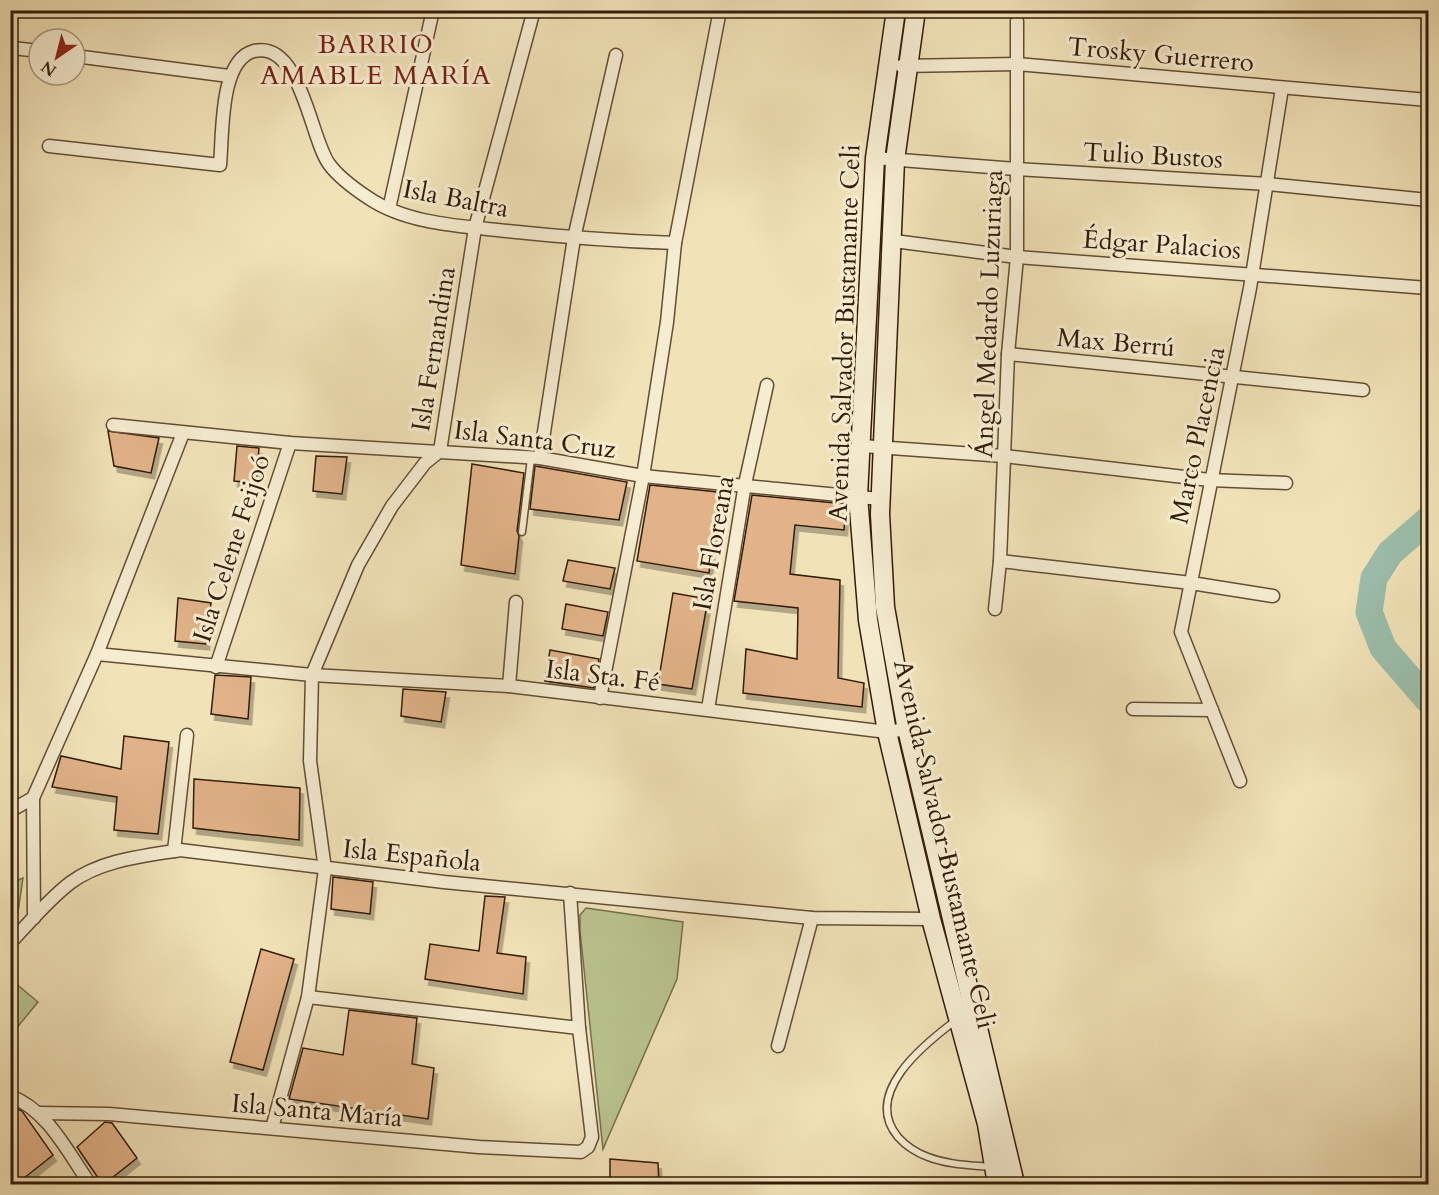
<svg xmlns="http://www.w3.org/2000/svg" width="1439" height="1195" font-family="Cardo,serif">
  <defs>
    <filter id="shadow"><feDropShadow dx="3.5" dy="6" stdDeviation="0" flood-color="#0004"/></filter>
  </defs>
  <rect width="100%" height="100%" fill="#f1e3b8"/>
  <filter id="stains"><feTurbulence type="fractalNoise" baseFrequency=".00333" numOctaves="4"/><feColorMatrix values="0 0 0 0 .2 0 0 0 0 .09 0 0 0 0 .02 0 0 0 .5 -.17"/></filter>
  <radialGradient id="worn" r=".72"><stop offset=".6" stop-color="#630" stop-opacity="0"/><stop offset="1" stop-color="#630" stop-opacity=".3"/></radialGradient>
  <!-- green -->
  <g fill="#b9c48f" stroke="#76704c" stroke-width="1.5">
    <polygon points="23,878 17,919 11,926 11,883"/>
    <polygon points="586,908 683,922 677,979 603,1149 580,931 580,915"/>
    <polygon points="14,982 38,1002 11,1035 11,985"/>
  </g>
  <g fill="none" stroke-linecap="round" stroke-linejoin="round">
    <!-- river -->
    <polyline stroke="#9bbeab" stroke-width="27" points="1428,520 1390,553 1374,578 1369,612 1383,648 1428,700"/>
  </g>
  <!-- building -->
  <g fill="#e2b388" stroke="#321c09" stroke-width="1.5" filter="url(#shadow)">
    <polygon points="108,431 159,438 151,473 114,466"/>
    <polygon points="237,446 259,448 256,483 234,481"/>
    <polygon points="316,456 347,457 342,494 313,491"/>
    <polygon points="472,464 524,473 517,531 519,536 515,574 461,565"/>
    <polygon points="535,466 627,482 619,520 530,509"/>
    <polygon points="650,485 718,492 709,573 637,561"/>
    <polygon points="752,495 846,504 844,530 795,525 790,574 840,580 838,678 864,683 862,707 743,693 746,649 797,659 798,608 734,601"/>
    <polygon points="568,560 615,568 610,589 563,581"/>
    <polygon points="673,593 708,599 692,689 658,684"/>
    <polygon points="178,598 211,603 206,644 175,641"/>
    <polygon points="566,604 608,612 603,636 562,629"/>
    <polygon points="550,650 599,659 594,688 545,681"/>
    <polygon points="215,675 251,677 248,719 211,714"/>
    <polygon points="403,689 446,692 441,722 401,716"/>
    <polygon points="124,736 169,742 158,834 114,830 117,797 52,787 61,756 121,769"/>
    <polygon points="194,779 300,788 299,840 193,828"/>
    <polygon points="333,877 373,882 370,914 331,909"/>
    <polygon points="485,896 505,897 497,953 526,957 523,994 425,979 430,944 479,951"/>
    <polygon points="261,949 294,959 263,1070 230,1062"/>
    <polygon points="349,1010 417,1018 412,1064 434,1068 428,1119 289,1099 303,1048 343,1055"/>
    <polygon points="10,1105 22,1111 53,1155 19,1182 10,1169"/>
    <polygon points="105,1122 112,1123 137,1158 103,1185 77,1147"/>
    <polygon points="610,1159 658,1163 659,1185 610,1185"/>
  </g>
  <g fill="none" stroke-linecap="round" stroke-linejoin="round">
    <defs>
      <g id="service">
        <polyline points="522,532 531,458"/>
        <path d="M 955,1021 C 923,1045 862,1094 898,1137 C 906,1146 917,1153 928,1157 C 949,1165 970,1165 991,1167"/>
      </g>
      <g id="minor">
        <polyline points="13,48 39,51"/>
        <polyline points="75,56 229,76"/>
        <polyline points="901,66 1017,64 1428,100"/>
        <path d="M 49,146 L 220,165 C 223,135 219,60 254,51 C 301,40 310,138 329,164 C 337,175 355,189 367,197 C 406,224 460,226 507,231 C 563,237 618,241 675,243"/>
        <polyline points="875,158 1016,169 1268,184 1428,200"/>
        <polyline points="389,209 433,10"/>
        <polyline points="894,241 1017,257 1428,288"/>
        <polyline points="1008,354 1363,390"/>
        <polyline points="113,425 290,443 540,458 643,476 880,499"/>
        <polyline points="862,446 1004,456 1210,480 1286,483"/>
        <polyline points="540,458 574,238 616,55"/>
        <polyline points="1000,561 1191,583 1273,596"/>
        <polyline points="995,609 1000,561 1008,354 1017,257 1017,21"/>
        <polyline points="97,654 312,675 509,686 887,732 907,729"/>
        <polyline points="216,667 290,443"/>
        <polyline points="509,686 516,602"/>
        <polyline points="600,698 643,476 667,322 675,243 720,10"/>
        <polyline points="708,709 745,484 767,385"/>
        <polyline points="1133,709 1212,710"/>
        <polyline points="1240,781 1181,632 1250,288 1282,88"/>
        <polyline points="10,811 33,798"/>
        <polyline points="174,851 187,735"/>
        <polyline points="34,918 33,798 97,654 183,433"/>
        <path d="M 10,943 C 29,923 48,900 70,883 C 101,860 143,856 180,850 L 444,882 L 812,918 L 931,919"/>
        <polyline points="308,997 579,1028"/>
        <polyline points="778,1046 812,918"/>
        <path d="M 10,1096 C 48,1110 68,1153 90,1184"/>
        <polyline points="40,1113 109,1114 479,1147 581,1152 588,1147 592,1137 579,1028 570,893"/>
        <polyline points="272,1128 308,997 325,869 310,761 312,675 358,565 392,506 425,463 440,451 475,228 534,10"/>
      </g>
      <g id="secondary">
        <polyline points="896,10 875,158 858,496 868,620 887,732 931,919 987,1124 997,1184"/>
        <polyline points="916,10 895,160 880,514 885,607 906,725 1015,1184"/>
      </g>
    </defs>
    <!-- service casing -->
    <use href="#service" stroke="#624e35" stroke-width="9"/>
    <!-- minor casing -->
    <use href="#minor" stroke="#624e35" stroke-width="15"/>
    <!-- secondary casing -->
    <use href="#secondary" stroke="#321c09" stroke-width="21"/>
    <!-- service -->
    <use href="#service" stroke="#f6edd1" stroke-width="6"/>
    <!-- minor -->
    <use href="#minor" stroke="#f6edd1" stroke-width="12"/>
    <!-- secondary -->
    <use href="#secondary" stroke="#f6edd1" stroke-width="18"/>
  </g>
  <g text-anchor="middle" stroke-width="6" stroke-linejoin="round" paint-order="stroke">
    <!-- street labels -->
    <g font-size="26" fill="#321c09" stroke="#f6edd1">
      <text transform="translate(1161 54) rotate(5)" y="9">Trosky Guerrero</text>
      <text transform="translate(1153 155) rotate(3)" y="9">Tulio Bustos</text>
      <text transform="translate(456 198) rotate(11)" y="9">Isla Baltra</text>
      <text transform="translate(1162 244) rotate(4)" y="9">Édgar Palacios</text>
      <text transform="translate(988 314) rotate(-88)" y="9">Ángel Medardo Luzuriaga</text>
      <text transform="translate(844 333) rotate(-88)" y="9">Avenida Salvador Bustamante Celi</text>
      <text transform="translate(1116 342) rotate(5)" y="9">Max Berrú</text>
      <text transform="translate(433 349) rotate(-81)" y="9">Isla Fernandina</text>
      <text transform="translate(1197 435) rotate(-78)" y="9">Marco Placencia</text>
      <text transform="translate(535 439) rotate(7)" y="9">Isla Santa Cruz</text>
      <text transform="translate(713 543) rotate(-80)" y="9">Isla Floreana</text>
      <text transform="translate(231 548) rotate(-72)" y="9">Isla Celene Feijoó</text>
      <text transform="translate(603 675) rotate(7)" y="9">Isla Sta. Fé</text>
      <text transform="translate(945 844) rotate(77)" y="9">Avenida Salvador Bustamante Celi</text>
      <text transform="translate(412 855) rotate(6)" y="9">Isla Española</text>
      <text transform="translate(317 1110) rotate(5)" y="9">Isla Santa María</text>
    </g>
    <!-- neighbourhood labels -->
    <g font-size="27" letter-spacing="1.5" fill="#7a1f14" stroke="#f6edd1">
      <text x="376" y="53">BARRIO<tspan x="376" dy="31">AMABLE MARÍA</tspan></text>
    </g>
  </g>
  <!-- margin -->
  <rect width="1439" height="1195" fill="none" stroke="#f1e3b8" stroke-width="36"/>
  <rect x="12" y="12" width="1415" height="1171" fill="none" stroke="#321c09" stroke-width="3"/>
  <rect x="18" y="18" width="1403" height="1159" fill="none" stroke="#321c09" stroke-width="1.5"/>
  <!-- north arrow -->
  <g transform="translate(57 57) rotate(215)"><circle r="28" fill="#f6edd1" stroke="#a89981" stroke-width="1.5"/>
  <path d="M0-4.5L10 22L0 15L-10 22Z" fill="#8f2418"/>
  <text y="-9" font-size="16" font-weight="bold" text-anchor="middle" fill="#321c09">N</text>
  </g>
  <rect width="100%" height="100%" filter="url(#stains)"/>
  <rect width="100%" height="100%" fill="url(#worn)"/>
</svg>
